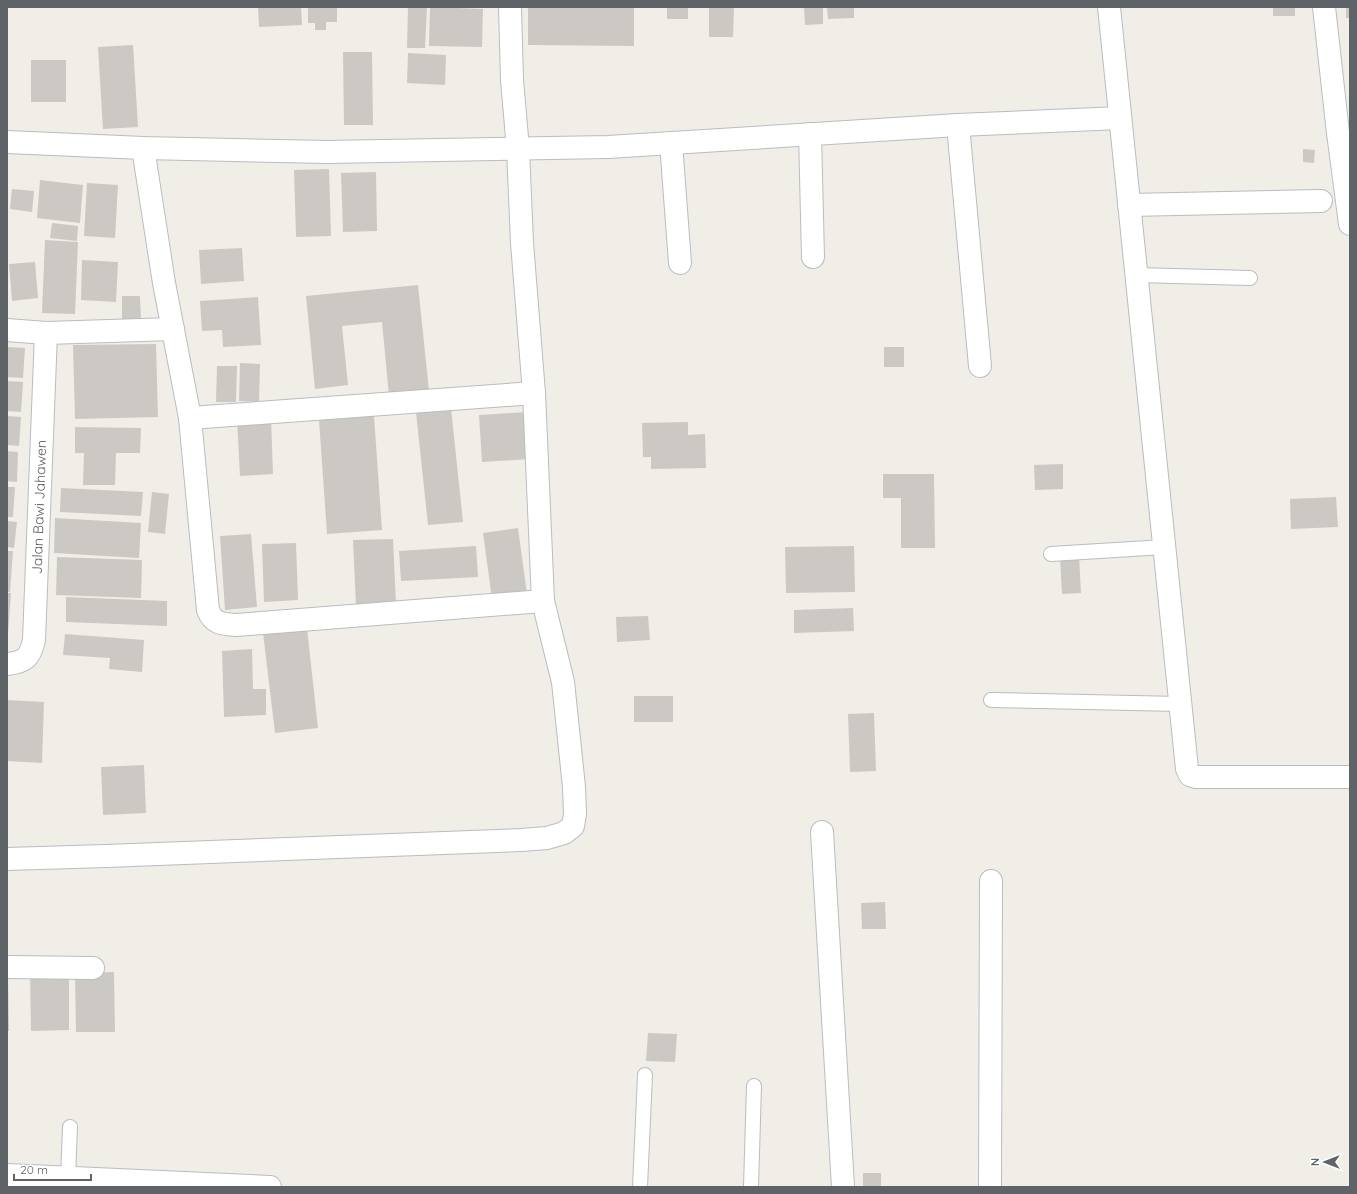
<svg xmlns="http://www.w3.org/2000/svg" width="1357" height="1194" font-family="Quicksand,sans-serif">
  <rect width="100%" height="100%" fill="#f1eee7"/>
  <!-- building -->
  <g fill="#ccc9c4">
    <polygon points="258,7 301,7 302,25 259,27"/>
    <polygon points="308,7 337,7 337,22 326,22 326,30 315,30 315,23 308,23"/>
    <polygon points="408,7 427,7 425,48 407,48"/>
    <polygon points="430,7 483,9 482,47 429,46"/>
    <polygon points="528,7 634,7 634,46 528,45"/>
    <rect x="667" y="7" width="21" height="12"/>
    <polygon points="709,7 734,7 733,37 709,37"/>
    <polygon points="804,7 823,7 823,24 805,25"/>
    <polygon points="827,7 854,7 854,18 828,19"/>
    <rect x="1273" y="7" width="22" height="9"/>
    <rect x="1346" y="7" width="4" height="11"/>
    <polygon points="133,45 138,127 103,129 98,47"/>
    <polygon points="343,52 372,52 373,125 344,125"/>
    <polygon points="408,53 446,55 445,85 407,83"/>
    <rect x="31" y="60" width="35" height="42"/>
    <polygon points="1303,149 1315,150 1314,163 1303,162"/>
    <polygon points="329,169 331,236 296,237 294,170"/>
    <polygon points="376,172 377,231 343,232 341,173"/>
    <polygon points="40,180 83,185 80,223 37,218"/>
    <polygon points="87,183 118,185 115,238 84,236"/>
    <polygon points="12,189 34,191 32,212 10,209"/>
    <polygon points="52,223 78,226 77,241 50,238"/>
    <polygon points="45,240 78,242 75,314 42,313"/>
    <polygon points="242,248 244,281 201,284 199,250"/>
    <polygon points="82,260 118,262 116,302 81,300"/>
    <polygon points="35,262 38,298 12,301 9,264"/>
    <polygon points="418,285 429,391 389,396 382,322 342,326 348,385 315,389 306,296"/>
    <polygon points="122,296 140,296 141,320 122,320"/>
    <polygon points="258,297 261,345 223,347 222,330 202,331 200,301"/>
    <polygon points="156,344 158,417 75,419 73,345"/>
    <polygon points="7,347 25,348 23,378 7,377"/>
    <rect x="884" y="347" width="20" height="20"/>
    <polygon points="240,363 260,364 259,402 239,401"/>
    <polygon points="217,366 237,366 236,402 216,402"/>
    <polygon points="7,381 23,382 21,412 7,411"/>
    <polygon points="451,408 463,522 428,525 416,412"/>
    <polygon points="527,412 530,459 482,462 479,415"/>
    <polygon points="7,416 21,417 19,446 7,445"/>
    <polygon points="374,416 382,530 327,534 319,420"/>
    <polygon points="271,417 273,474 240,476 237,419"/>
    <polygon points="688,422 688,435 705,434 706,468 651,469 651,457 643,457 642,423"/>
    <polygon points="75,427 141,428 140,453 116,453 115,485 83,485 84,453 75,453"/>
    <polygon points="7,451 18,452 17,482 7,481"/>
    <polygon points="1063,464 1063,489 1035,490 1034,465"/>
    <polygon points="883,474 934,474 935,548 901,548 901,498 883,498"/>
    <polygon points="7,487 15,487 13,517 7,517"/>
    <polygon points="61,488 143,492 141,516 60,512"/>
    <polygon points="152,492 169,494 165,534 148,532"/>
    <polygon points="1336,497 1338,527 1291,529 1290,499"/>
    <polygon points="55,518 141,523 139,558 54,553"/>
    <polygon points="7,521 17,522 14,548 7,547"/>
    <polygon points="518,528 527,594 492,599 483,533"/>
    <polygon points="251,534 257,607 225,610 220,536"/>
    <polygon points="393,539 396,604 356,606 353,540"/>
    <polygon points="296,543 298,600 264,602 262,544"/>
    <polygon points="476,546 478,577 401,581 399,551"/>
    <polygon points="854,546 855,592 786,593 785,547"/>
    <polygon points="7,551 13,551 10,592 7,592"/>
    <polygon points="1079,556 1081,593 1062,594 1060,557"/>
    <polygon points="57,557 142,560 141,598 56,595"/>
    <polygon points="7,593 11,593 8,635 7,635"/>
    <polygon points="66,597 167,601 167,626 66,622"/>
    <polygon points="853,608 854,631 794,633 794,610"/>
    <polygon points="648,616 650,640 617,642 616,617"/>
    <polygon points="307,628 318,728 275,733 263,633"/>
    <polygon points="65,634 144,640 142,672 109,669 110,658 63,655"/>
    <polygon points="252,649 253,689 266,689 266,715 224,717 222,651"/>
    <rect x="634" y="696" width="39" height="26"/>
    <polygon points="7,700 44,702 42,763 7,761"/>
    <polygon points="874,713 876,771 850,772 848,714"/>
    <polygon points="144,765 146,813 103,815 101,767"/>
    <polygon points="885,902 886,929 862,929 861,903"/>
    <polygon points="8,971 9,1031 7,1031 7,972"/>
    <polygon points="30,971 69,971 69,1030 31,1031"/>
    <polygon points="114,972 115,1032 76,1032 75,973"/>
    <polygon points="648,1033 677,1034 675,1062 646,1061"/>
    <rect x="863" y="1173" width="18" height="14"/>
  </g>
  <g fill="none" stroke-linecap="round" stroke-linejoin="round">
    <defs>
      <g id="service">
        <polyline points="1136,275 1250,278"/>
        <polyline points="1051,554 1164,547"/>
        <polyline points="991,700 1180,704"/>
        <polyline points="68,1177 70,1127"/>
        <polyline points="640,1187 645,1075"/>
        <polyline points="751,1187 754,1086"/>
      </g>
      <g id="minor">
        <polyline points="1109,7 1187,769 1190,775 1196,777 1350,777"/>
        <polyline points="1324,7 1338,133 1350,224"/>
        <polyline points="958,125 980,366"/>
        <polyline points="810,134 813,257"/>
        <polyline points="7,142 143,148 327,152 608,147 958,125 1120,118"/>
        <polyline points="671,143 680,263"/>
        <path d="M 143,148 L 164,283 L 190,418 L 208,610 C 213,624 223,624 236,625 L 543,601"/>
        <polyline points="1129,205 1321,201"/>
        <polyline points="7,330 46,333 173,329"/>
        <polyline points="190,418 534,393"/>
        <path d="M 7,664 C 25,662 30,658 34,640 L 46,333"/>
        <polyline points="822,832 843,1187"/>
        <polyline points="7,859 106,856 521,840 547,838 564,833 573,826 575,814 574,787 563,682 543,601 534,393 522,243 518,149 512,80 510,7"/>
        <polyline points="7,967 93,968"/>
        <polyline points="7,1175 270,1187"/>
        <polyline points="990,1187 991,881"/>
      </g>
    </defs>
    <!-- service casing -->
    <use href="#service" stroke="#b9bcc1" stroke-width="16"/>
    <!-- minor casing -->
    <use href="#minor" stroke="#b9bcc1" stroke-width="24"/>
    <!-- service -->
    <use href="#service" stroke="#fff" stroke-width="14"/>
    <!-- minor -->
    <use href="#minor" stroke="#fff" stroke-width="22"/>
  </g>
  <g text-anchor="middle" stroke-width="3.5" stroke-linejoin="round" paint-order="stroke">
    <!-- street labels -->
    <g font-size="14" fill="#5e6368" stroke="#fff">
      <text transform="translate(39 507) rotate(-88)" y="5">Jalan Bawi Jahawen</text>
    </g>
  </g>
  <!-- border -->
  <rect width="1357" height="1194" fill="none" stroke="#5e6368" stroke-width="16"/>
  <!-- north arrow -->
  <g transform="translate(1325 1162) rotate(270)" stroke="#ffffff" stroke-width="3" paint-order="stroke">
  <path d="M0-3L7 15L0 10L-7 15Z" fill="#5e6368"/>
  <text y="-6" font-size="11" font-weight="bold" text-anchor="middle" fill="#5e6368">N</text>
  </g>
  <!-- scale -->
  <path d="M14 1174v6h77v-6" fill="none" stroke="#5e6368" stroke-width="2"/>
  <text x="20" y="1174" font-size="12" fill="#5e6368" stroke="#ffffff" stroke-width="3" paint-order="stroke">20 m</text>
</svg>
